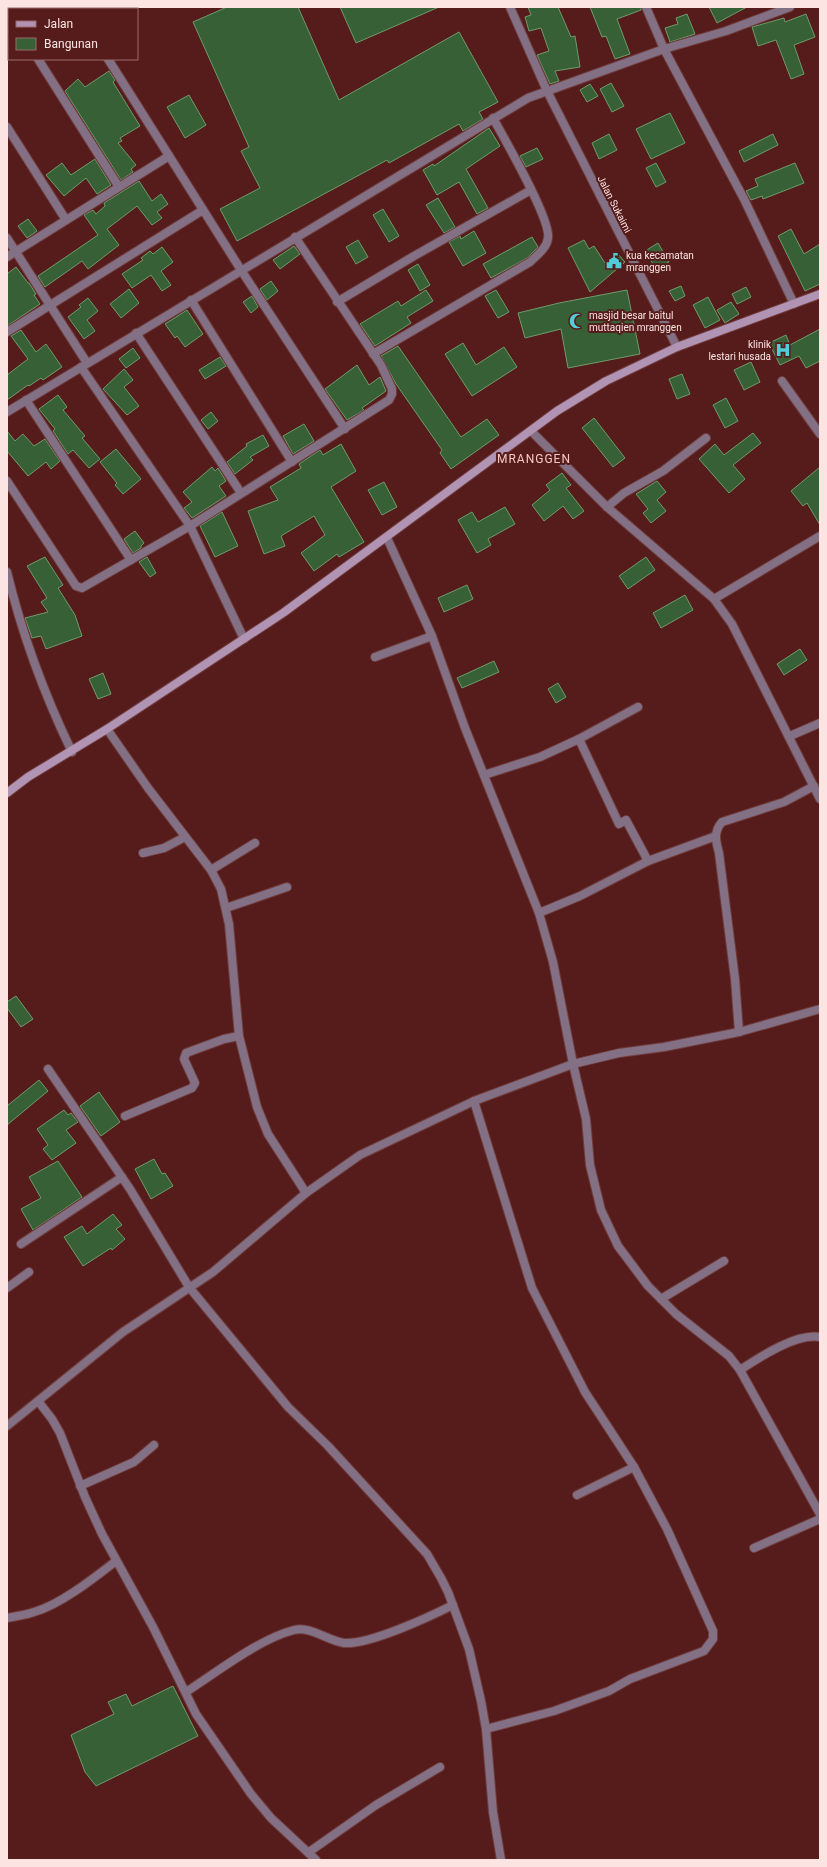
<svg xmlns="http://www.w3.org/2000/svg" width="827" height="1867" font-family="Roboto,sans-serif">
  <rect width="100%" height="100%" fill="#561c1c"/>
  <!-- building -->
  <g fill="#386036" stroke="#6e9b6b">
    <polygon points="227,7 298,7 339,100 459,32 498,102 479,112 483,119 463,131 459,124 389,163 387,160 237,241 220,209 260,188 241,151 249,147 193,22"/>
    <polygon points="340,7 439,7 356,43"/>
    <polygon points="528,7 558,7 571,37 575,36 580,67 555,71 559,81 550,84 537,55 549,51 541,28 529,31 525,17 531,15"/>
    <polygon points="590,7 641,7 641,10 617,19 630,54 615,59 606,36 602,37"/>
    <polygon points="709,7 747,7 717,23"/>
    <polygon points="687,14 695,34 670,42 665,28 678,24 676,18"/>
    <polygon points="806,14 815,37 794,45 804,74 791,79 776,40 758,46 752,27 784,18 785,22"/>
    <polygon points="109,71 115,80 113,82 140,126 120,138 122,141 118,143 136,165 131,169 133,172 121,180 65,91 78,79 85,87"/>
    <polygon points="611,83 624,106 612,112 600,89"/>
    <polygon points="590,84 598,96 587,102 580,90"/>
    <polygon points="189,95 206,125 185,138 167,107"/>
    <polygon points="670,113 685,143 651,159 636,129"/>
    <polygon points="489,128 500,146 466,169 488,208 477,214 459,182 437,195 423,170 433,164 434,166"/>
    <polygon points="609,134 617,150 599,159 592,143"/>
    <polygon points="773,134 778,145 744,162 739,151"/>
    <polygon points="537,148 543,159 526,167 520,156"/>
    <polygon points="95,159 111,185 97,194 86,178 64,196 46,175 62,163 71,175"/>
    <polygon points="656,163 666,182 656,187 646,168"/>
    <polygon points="795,163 804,183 763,199 762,196 751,200 746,191 758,186 755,179"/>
    <polygon points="139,181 152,201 161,194 168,204 157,212 162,218 152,225 137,206 107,229 119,245 88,269 82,261 45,287 38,276 98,235 84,215 93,210 96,214 105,206 104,203"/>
    <polygon points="438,198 455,227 444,233 426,205"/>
    <polygon points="383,209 399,236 389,242 373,215"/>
    <polygon points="28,219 37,231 27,238 18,226"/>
    <polygon points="791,229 804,254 820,244 820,284 805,291 778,236"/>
    <polygon points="474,231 486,253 463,266 449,242 460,236 461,239"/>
    <polygon points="532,237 538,247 527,258 491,278 483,264"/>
    <polygon points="358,240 368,257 356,264 346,247"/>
    <polygon points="584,240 589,249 594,246 605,263 617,253 625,262 590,292 568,248"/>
    <polygon points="658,243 669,262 656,269 645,251"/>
    <polygon points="294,246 300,254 280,269 273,260"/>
    <polygon points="162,247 173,262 161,271 171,285 162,291 151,275 132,288 122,274 143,260 141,258 150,251 153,254"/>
    <polygon points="418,264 430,285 420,291 408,270"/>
    <polygon points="16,267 28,283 29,283 36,294 34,295 40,304 7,326 7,274"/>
    <polygon points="271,281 278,291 267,300 260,289"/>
    <polygon points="681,286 685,296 675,301 669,291"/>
    <polygon points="746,287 751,297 737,304 732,294"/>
    <polygon points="129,289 139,303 121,318 110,304"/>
    <polygon points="426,290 433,301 407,317 411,323 375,346 360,324 398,301 401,306"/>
    <polygon points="496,290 509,312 498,318 485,296"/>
    <polygon points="627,290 640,354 568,368 561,329 525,338 518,313 559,303"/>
    <polygon points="252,296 258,307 251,313 243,302"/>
    <polygon points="708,297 720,320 705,328 693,305"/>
    <polygon points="88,298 98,311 87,320 95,331 84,339 68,317 81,307 79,305"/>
    <polygon points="731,302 739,314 725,323 717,310"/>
    <polygon points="187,310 203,334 185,347 177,336 175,338 165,324"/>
    <polygon points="820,329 820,361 806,368 799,356 780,365 769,343 786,335 790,345"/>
    <polygon points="21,330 36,352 46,344 62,367 43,380 41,378 29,386 28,385 7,400 7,375 28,359 11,336"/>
    <polygon points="463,343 476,365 504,347 517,367 472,396 445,354"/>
    <polygon points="398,346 461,437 487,419 499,435 451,469 440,453 442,450 396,384 381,356"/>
    <polygon points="133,348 140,358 126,368 119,359"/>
    <polygon points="220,357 226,366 205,379 199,370"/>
    <polygon points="751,362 760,382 744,390 734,370"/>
    <polygon points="357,365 369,385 380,377 386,391 362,408 364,410 347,420 325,389"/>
    <polygon points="124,369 133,380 124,387 139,406 127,415 103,389"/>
    <polygon points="682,374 690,394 677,399 669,379"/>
    <polygon points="58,395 67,407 63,410 85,436 82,438 100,459 89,468 73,450 68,454 53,431 55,429 39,409"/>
    <polygon points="726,398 738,421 725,428 713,405"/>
    <polygon points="211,412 218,421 208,429 201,420"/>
    <polygon points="594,418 625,458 613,467 582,428"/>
    <polygon points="304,424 314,441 293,454 283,436"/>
    <polygon points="7,431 15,441 23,434 34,446 45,439 60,461 51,469 46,462 28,476 7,451"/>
    <polygon points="753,433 761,443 733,465 745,479 729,493 699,459 715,444 724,455"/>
    <polygon points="263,435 269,446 250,457 253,460 235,474 227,462 247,446 246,444"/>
    <polygon points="341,444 356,471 331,487 364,542 339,557 337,554 314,571 301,553 325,535 314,516 281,536 285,546 264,554 248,511 278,500 270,487 301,468 299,464 320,450 323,455"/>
    <polygon points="116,449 141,479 123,494 115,485 117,483 100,462"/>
    <polygon points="212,467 215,471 218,468 226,481 219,486 226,496 192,518 184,508 192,502 183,492"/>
    <polygon points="820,467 820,525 807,503 803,506 791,491"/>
    <polygon points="562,473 571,485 566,488 584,511 573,519 563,506 544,521 532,505 550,490 546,485"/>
    <polygon points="657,481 666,492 657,500 666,511 651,523 643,513 648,509 636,494"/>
    <polygon points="384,482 397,507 382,515 368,490"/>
    <polygon points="505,507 515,524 488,539 491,545 477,553 458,520 472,512 478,522"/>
    <polygon points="222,512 238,546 215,557 200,526"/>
    <polygon points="135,531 144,543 141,546 141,548 133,553 124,539"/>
    <polygon points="45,557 63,585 58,588 75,615 82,636 46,649 41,636 32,638 25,618 48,612 41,602 47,598 27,566"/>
    <polygon points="147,557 156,573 150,577 139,562"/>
    <polygon points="646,557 655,570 628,589 619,576"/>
    <polygon points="467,585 473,599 444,612 438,598"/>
    <polygon points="685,595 693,610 661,628 653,613"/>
    <polygon points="800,649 807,660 784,675 777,664"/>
    <polygon points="494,661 499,672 462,688 457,678"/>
    <polygon points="103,673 111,694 98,699 89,679"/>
    <polygon points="558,683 566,697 556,703 548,689"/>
    <polygon points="16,996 33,1019 21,1027 7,1008 7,1002"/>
    <polygon points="39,1080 48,1091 7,1125 7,1106"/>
    <polygon points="99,1092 120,1122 101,1136 80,1106"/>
    <polygon points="64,1110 68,1115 71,1113 78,1122 66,1130 76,1143 52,1160 43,1149 48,1145 37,1129"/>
    <polygon points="154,1159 162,1174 165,1173 173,1186 151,1199 135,1169"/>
    <polygon points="58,1161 82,1197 33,1230 21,1209 41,1198 29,1177"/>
    <polygon points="113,1214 122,1225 116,1229 125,1239 112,1250 111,1248 83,1266 64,1237 82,1226 87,1234"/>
    <polygon points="173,1686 198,1736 96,1786 85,1772 71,1735 114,1714 108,1702 126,1694 132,1706"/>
  </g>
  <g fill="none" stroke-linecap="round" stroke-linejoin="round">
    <defs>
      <g id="minor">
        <polyline points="75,7 77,9"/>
        <polyline points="510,7 547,91 677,347"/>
        <polyline points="646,7 664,49 744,199 794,304"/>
        <polyline points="58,9 62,7"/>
        <polyline points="7,38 9,36"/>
        <polyline points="38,59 119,187"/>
        <polyline points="108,59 241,270 345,429"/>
        <polyline points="7,127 66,220"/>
        <polyline points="7,238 87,363"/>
        <polyline points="7,257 169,156"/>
        <polyline points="191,300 292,462"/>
        <polyline points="337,302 414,256 531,190"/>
        <polyline points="7,332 203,210"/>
        <polyline points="136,333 241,493"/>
        <path d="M 373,354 L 530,262 C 537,255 547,248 548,238 C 551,219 504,138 493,118"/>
        <polyline points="81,367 190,526 244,639"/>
        <polyline points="782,381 820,434"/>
        <polyline points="26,400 131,560"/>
        <polyline points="7,412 528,98 664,49 726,31 790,7"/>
        <polyline points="531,431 607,507 714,599 732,624 820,799"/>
        <polyline points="7,481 76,586 82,588 190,526 389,400 392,394 392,389 381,365 295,237"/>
        <polyline points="607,507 624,493 663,471 706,438"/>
        <polyline points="387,538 432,636 465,728 539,913 553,962 573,1064 586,1119 590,1165 601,1210 618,1246 648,1286 676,1314 729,1356 740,1370 820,1514"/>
        <path d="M 7,572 C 22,634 44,694 72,752"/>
        <polyline points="714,599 820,536"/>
        <polyline points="375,657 432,636"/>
        <polyline points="107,729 148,788 211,870 221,889 229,924 239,1036 257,1107 268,1134 306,1193"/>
        <polyline points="790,736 820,723"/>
        <polyline points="579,739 619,824 626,820 648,861"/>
        <polyline points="484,775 540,757 579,739 638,707"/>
        <polyline points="143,853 164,848 185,837"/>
        <polyline points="211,870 255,843"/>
        <polyline points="226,908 287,887"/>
        <polyline points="539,913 580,896 648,861 716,836"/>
        <path d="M 739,1032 L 735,979 L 719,853 C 716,842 713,832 722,822 L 784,802 L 814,786"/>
        <polyline points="48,1069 130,1189 189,1287 288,1407 328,1446 427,1554 441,1578 448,1592 469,1649 481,1701 486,1729 493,1812 501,1860"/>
        <polyline points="474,1101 532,1288 585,1392 634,1467 667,1529 713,1631 713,1639 704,1651 630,1679 609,1691 554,1711 486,1729"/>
        <polyline points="125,1116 192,1088 195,1083 184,1059 186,1053 224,1039 239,1036"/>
        <polyline points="21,1244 122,1177"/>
        <polyline points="7,1288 29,1272"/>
        <polyline points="661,1299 724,1261"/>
        <path d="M 740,1370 C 760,1357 796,1333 820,1337"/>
        <polyline points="38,1401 52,1419 60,1433 85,1497 102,1534 153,1627 196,1714 251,1794 271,1818 316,1860"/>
        <polyline points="7,1426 123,1332 213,1272 306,1193 360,1155 474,1101 573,1064 619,1053 664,1047 739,1032 820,1009"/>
        <polyline points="80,1486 134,1462 154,1445"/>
        <polyline points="577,1495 634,1467"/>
        <polyline points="754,1548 820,1519"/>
        <path d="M 7,1618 C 16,1616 26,1615 34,1612 C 60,1605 94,1578 116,1561"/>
        <path d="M 186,1692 C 217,1672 259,1639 294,1630 C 311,1626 328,1641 344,1643 C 369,1645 429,1617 453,1605"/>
        <polyline points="309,1852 376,1805 440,1767"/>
      </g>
      <polyline id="secondary" points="7,793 28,777 107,729 283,613 557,411 606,381 677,347 820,294"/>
    </defs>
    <!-- minor casing -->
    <use href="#minor" stroke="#703c3c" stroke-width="10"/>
    <!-- secondary casing -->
    <use href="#secondary" stroke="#703c3c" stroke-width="10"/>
    <!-- minor -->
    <use href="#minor" stroke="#837085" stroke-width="8"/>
    <!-- secondary -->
    <use href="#secondary" stroke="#b193b4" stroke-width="8"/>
  </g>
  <!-- icons -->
  <defs>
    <symbol id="civic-bare" viewBox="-9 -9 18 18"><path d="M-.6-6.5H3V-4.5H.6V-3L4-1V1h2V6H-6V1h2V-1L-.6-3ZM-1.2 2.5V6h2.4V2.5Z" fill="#52ccd6" stroke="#561c1c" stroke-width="2.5" paint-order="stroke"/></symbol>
    <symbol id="mosque-bare" viewBox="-9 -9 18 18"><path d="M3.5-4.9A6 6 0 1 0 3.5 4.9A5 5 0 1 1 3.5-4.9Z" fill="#52ccd6" stroke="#561c1c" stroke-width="2.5" paint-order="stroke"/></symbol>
    <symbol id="hospital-bare" viewBox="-9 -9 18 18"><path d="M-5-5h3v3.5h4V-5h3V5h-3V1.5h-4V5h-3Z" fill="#52ccd6" stroke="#561c1c" stroke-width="2.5" paint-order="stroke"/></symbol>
  </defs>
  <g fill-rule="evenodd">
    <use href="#civic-bare" x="603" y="250" width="22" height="22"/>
    <use href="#mosque-bare" x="566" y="310" width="22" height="22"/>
    <use href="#hospital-bare" x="772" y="339" width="22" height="22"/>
  </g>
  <g text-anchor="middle" stroke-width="4" stroke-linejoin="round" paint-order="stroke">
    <!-- street labels -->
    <g font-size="10" fill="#fbe4e2" stroke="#561c1c">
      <text transform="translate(615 204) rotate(63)" y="4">Jalan Sukaimi</text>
    </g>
    <!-- poi labels -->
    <g font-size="10" fill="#fbe4e2" stroke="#561c1c" text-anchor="start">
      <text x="626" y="259">kua kecamatan<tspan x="626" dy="12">mranggen</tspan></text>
      <text x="589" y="319">masjid besar baitul<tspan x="589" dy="12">muttaqien mranggen</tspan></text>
      <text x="771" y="348" text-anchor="end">klinik<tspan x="771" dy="12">lestari husada</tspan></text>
    </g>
    <!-- quarter labels -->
    <g font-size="12" letter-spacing="1" fill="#f5c8c5" stroke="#561c1c">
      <text x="534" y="463">MRANGGEN</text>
    </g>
  </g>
  <!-- border -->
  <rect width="827" height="1867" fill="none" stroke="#fbe4e2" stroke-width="16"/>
  <!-- legend -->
  <rect x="8" y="8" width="130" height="52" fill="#561c1c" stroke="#986c6b"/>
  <rect x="16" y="21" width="20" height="6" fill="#b193b4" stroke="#986c6b"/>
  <text x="44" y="28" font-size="12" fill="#fbe4e2">Jalan</text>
  <rect x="16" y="38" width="20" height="12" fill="#386036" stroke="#986c6b"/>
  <text x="44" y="48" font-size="12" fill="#fbe4e2">Bangunan</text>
</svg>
